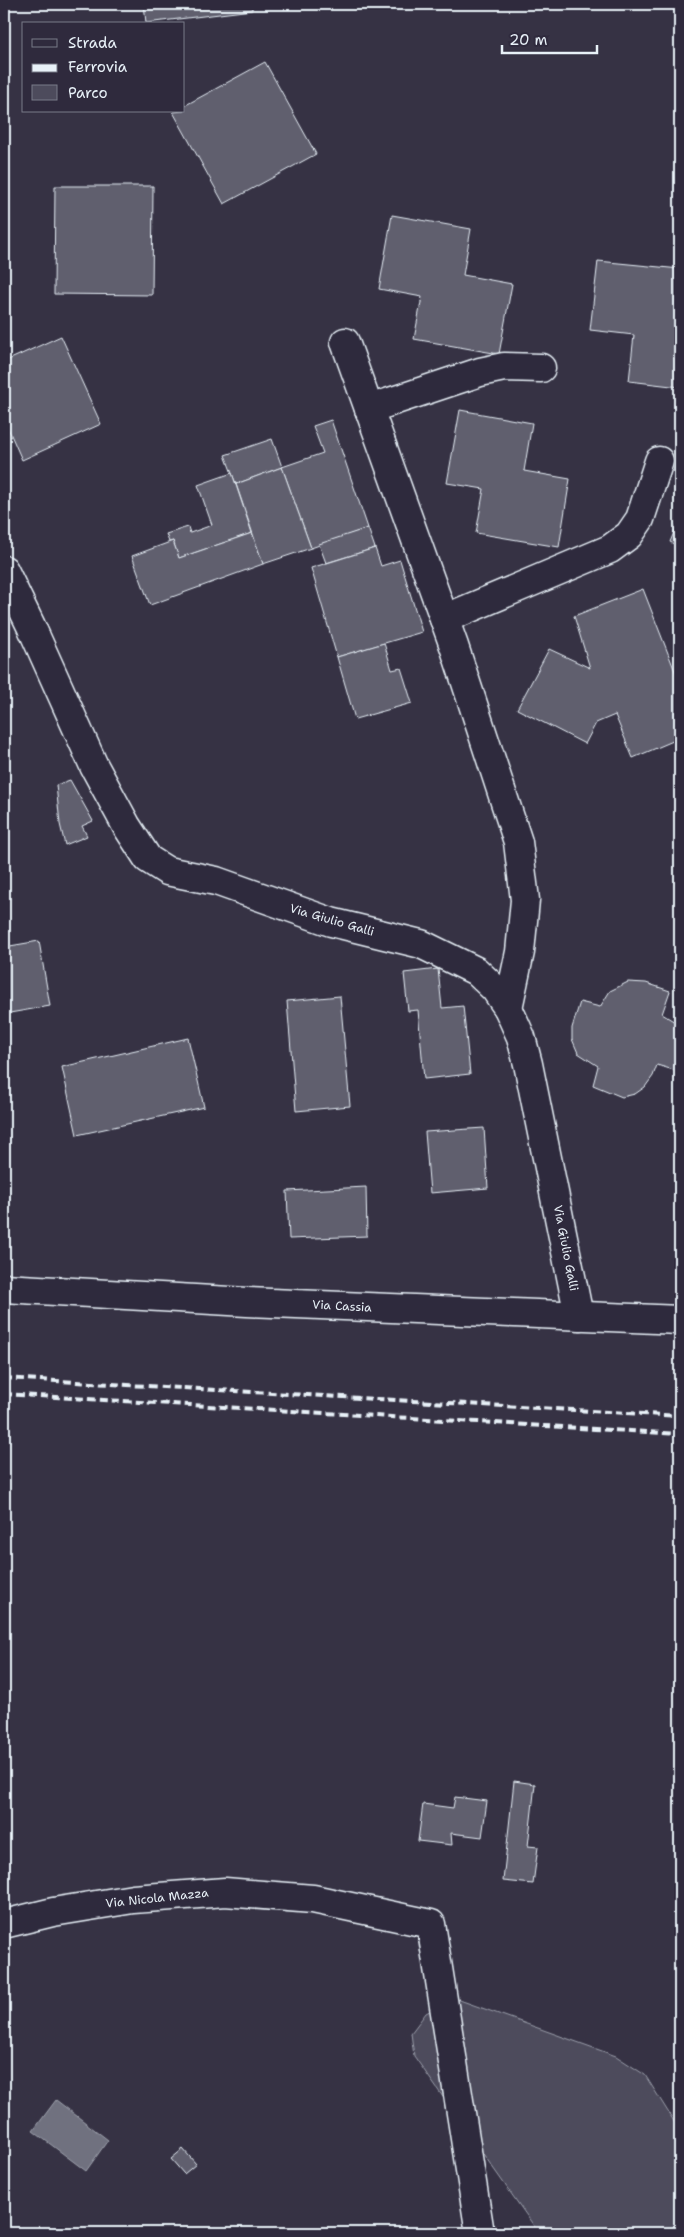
<svg xmlns="http://www.w3.org/2000/svg" width="684" height="2237" font-family="'Shantell Sans',sans-serif">
  <rect width="100%" height="100%" fill="#363244"/>
  <filter id="ink" filterUnits="userSpaceOnUse"><feTurbulence type="fractalNoise" baseFrequency=".02" numOctaves="2"/><feDisplacementMap in="SourceGraphic" scale="10" xChannelSelector="R" yChannelSelector="G"/><feConvolveMatrix kernelMatrix="1 2 1 2 8 2 1 2 1" color-interpolation-filters="sRGB"/></filter>
  <g filter="url(#ink)">
    <!-- green -->
    <polygon fill="#4d4b5c" stroke="#9a9eaa" points="454,1998 616,2056 645,2075 680,2131 680,2233 539,2233 414,2056 411,2033 426,2013"/>
    <!-- water -->
    <polygon fill="#70717f" stroke="#a0a4af" points="56,2100 108,2140 86,2171 33,2131"/>
    <!-- building -->
    <g fill="#605e6e" stroke="#e8f1f8">
      <polygon points="144,4 252,4 252,10 146,23"/>
      <polygon points="265,62 316,154 224,204 173,112 184,111 184,106"/>
      <polygon points="55,186 153,186 152,295 54,294"/>
      <polygon points="392,215 471,229 463,275 512,284 499,354 414,339 422,297 379,289"/>
      <polygon points="598,261 680,269 680,387 629,381 634,335 590,330"/>
      <polygon points="61,336 101,424 22,460 4,419 4,362"/>
      <polygon points="460,410 532,423 524,471 570,479 559,547 476,533 484,489 447,483"/>
      <polygon points="331,420 368,528 311,548 282,467 323,453 313,426"/>
      <polygon points="272,439 282,467 236,484 225,455"/>
      <polygon points="282,467 311,548 263,564 236,484"/>
      <polygon points="232,473 252,533 179,558 173,541 169,542 166,534 188,527 190,533 212,525 198,485"/>
      <polygon points="680,518 680,547 670,542"/>
      <polygon points="368,528 375,548 326,563 319,544"/>
      <polygon points="252,533 263,564 150,605 132,556 173,541 179,558"/>
      <polygon points="375,548 381,566 400,560 422,632 337,657 311,568"/>
      <polygon points="643,589 680,684 680,738 633,758 615,715 596,723 585,744 517,709 549,649 590,668 574,616"/>
      <polygon points="384,643 392,670 401,668 412,703 355,719 337,657"/>
      <polygon points="70,780 93,821 82,826 87,836 65,845 60,824 56,785"/>
      <polygon points="39,941 50,1006 4,1014 4,947"/>
      <polygon points="438,969 442,1008 463,1006 470,1074 424,1079 418,1010 408,1011 404,973"/>
      <polygon points="628,982 646,983 670,991 662,1014 680,1025 680,1072 657,1065 653,1076 645,1087 635,1094 622,1097 593,1085 598,1066 578,1053 572,1039 572,1028 580,1002 600,1007 610,991"/>
      <polygon points="340,996 350,1106 296,1111 287,1001"/>
      <polygon points="188,1038 204,1107 77,1135 62,1067"/>
      <polygon points="484,1128 488,1188 430,1193 425,1132"/>
      <polygon points="366,1187 367,1236 289,1239 287,1191"/>
      <polygon points="514,1781 535,1784 528,1846 538,1847 533,1884 503,1881"/>
      <polygon points="455,1797 487,1801 482,1837 451,1833 452,1845 418,1841 423,1804 453,1808"/>
      <polygon points="183,2149 196,2164 184,2174 171,2159"/>
    </g>
    <g fill="none" stroke-linecap="round" stroke-linejoin="round">
      <defs>
        <g id="minor">
          <polyline points="345,342 454,646 518,842 525,900 520,952 508,1008"/>
          <polyline points="369,409 480,372 504,367 541,368"/>
          <polyline points="4,570 31,626 94,766 126,825 148,859 167,871 216,881 331,922 421,944 476,971 495,989 508,1008 521,1037 528,1064 579,1316"/>
          <polyline points="444,619 610,549 629,535 640,519 659,461"/>
          <polyline points="4,1924 53,1912 133,1899 225,1892 313,1899 431,1924 480,2233"/>
        </g>
        <polyline id="major" points="4,1288 247,1302 680,1320"/>
      </defs>
      <!-- minor casing -->
      <use href="#minor" stroke="#e8f1f8" stroke-width="31"/>
      <!-- major casing -->
      <use href="#major" stroke="#e8f1f8" stroke-width="31"/>
      <!-- minor -->
      <use href="#minor" stroke="#2f2a3d" stroke-width="28"/>
      <!-- major -->
      <use href="#major" stroke="#2f2a3d" stroke-width="28"/>
      <!-- rail -->
      <g stroke="#e8f1f8" stroke-width="4" stroke-dasharray="8 4" stroke-linecap="butt">
        <polyline points="4,1378 680,1416"/>
        <polyline points="4,1394 680,1434"/>
      </g>
    </g>
  </g>
  <g text-anchor="middle" stroke-width="5" stroke-linejoin="round" paint-order="stroke">
    <!-- street labels -->
    <g font-size="12" fill="#e8f1f8" stroke="#2f2a3d">
      <text transform="translate(332 920) rotate(16)" y="4">Via Giulio Galli</text>
      <text transform="translate(566 1248) rotate(79)" y="4">Via Giulio Galli</text>
      <text transform="translate(342 1306) rotate(3)" y="4">Via Cassia</text>
      <text transform="translate(157 1898) rotate(-6)" y="4">Via Nicola Mazza</text>
    </g>
  </g>
  <!-- margin -->
  <rect width="684" height="2237" fill="none" stroke="#2f2a3d" stroke-width="20"/>
  <rect x="10" y="10" width="664" height="2217" fill="none" stroke="#e8f1f8" stroke-width="2" filter="url(#ink)"/>
  <!-- legend -->
  <rect x="22" y="22" width="162" height="90" fill="#2f2a3d" stroke="#797a88"/>
  <rect x="32" y="39" width="25" height="8" fill="#2f2a3d" stroke="#797a88"/>
  <text x="68" y="48" font-size="15" fill="#e8f1f8">Strada</text>
  <rect x="32" y="64" width="25" height="8" fill="#e8f1f8" stroke="#797a88"/>
  <text x="68" y="72" font-size="15" fill="#e8f1f8">Ferrovia</text>
  <rect x="32" y="85" width="25" height="15" fill="#4d4b5c" stroke="#797a88"/>
  <text x="68" y="98" font-size="15" fill="#e8f1f8">Parco</text>
  <!-- scale -->
  <path d="M502 45v8h95v-8" fill="none" stroke="#e8f1f8" stroke-width="2.5"/>
  <text x="509" y="45" font-size="15" fill="#e8f1f8" stroke="#2f2a3d" stroke-width="4" paint-order="stroke">20 m</text>
</svg>
